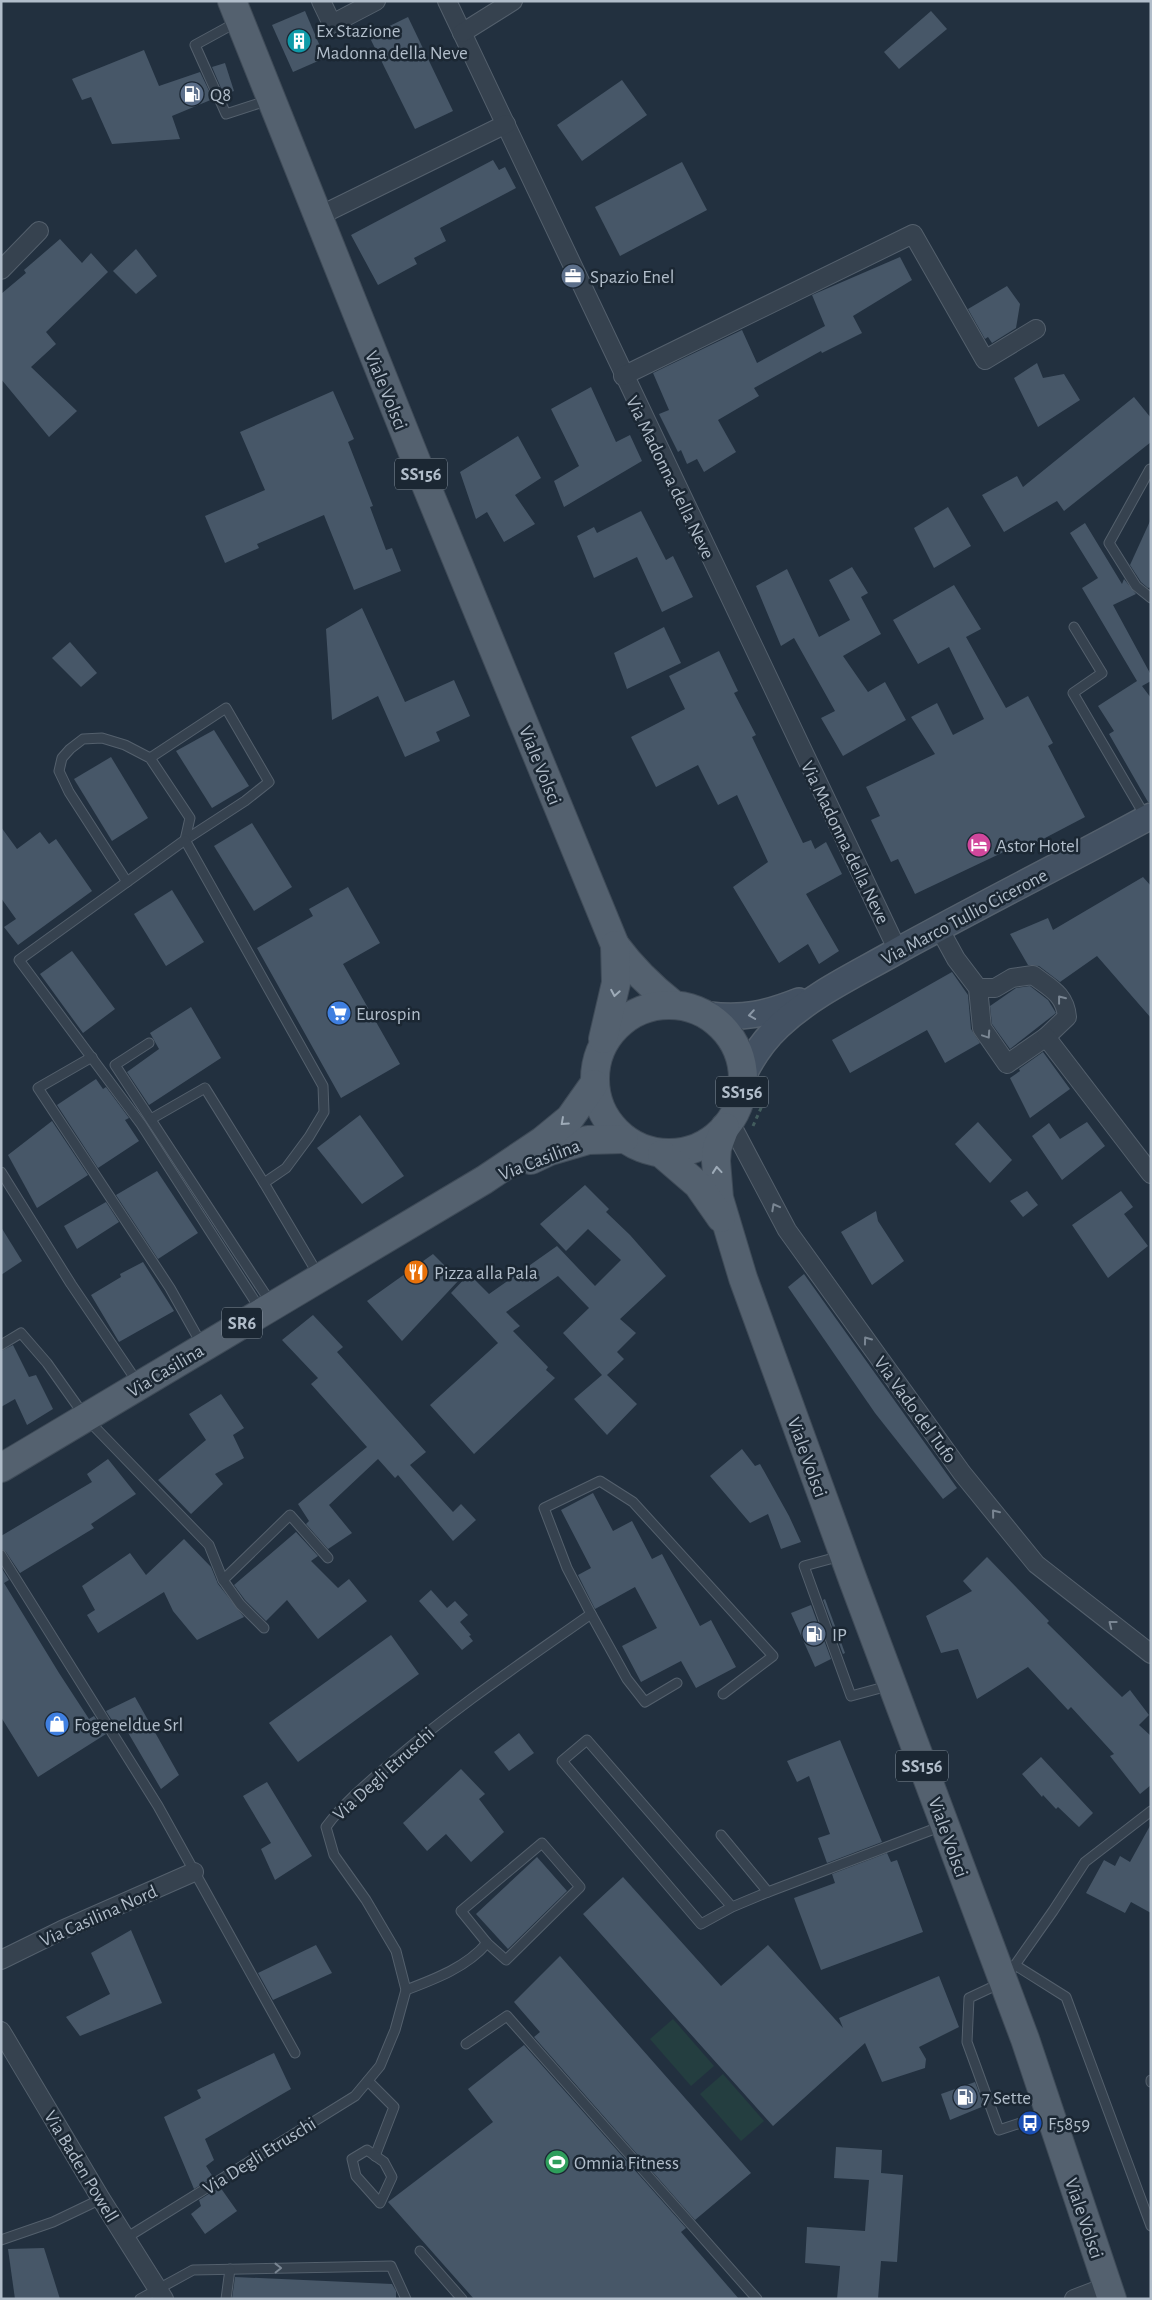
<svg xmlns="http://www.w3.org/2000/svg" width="1152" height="2300" font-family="'Alegreya Sans',sans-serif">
  <rect width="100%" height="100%" fill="#22303f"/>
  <!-- green -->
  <g fill="#243e40">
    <polygon points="673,2019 714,2066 691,2086 650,2039"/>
    <polygon points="723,2074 764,2121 741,2141 700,2094"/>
  </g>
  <!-- building -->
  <g fill="#475768">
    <polygon points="305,11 325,58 293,72 272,25"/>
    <polygon points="931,11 947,29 899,69 884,52"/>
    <polygon points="408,17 453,111 415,129 369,36"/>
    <polygon points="144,50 159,86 200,72 213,99 172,116 180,139 112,144 91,97 82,100 72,79"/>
    <polygon points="225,63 234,91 224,95 212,67"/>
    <polygon points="622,80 647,115 582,161 557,125"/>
    <polygon points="493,160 499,170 505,167 516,188 440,228 446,241 414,258 417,264 378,285 351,235"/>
    <polygon points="682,162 707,210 620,256 595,207"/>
    <polygon points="60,239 82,263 91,253 108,272 46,332 56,344 31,367 77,411 49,437 1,379 1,294 26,273 24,270"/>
    <polygon points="136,249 157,276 136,294 113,271"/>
    <polygon points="900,257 912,280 853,316 862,333 822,353 821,351 754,388 759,396 718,420 736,452 704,472 697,459 687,464 681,450 678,452 659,414 669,410 653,373 742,330 757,363 825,326 812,295"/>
    <polygon points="1007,286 1020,304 1016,328 992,343 988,337 985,339 968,309"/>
    <polygon points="1037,363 1043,378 1064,374 1080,400 1038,427 1014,378"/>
    <polygon points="591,387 616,442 630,435 642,461 564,507 554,481 579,466 551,409"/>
    <polygon points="333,391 354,439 348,442 373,506 370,507 386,550 392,548 401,571 354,590 324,515 257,544 259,548 225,563 205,516 265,490 240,432"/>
    <polygon points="1134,397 1151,418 1151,442 1064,511 1057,501 1004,532 982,495 1017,476 1023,487"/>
    <polygon points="518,436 541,478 515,495 535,524 504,542 487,512 476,519 460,472"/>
    <polygon points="948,507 971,546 934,568 914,528"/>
    <polygon points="641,511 666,560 673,556 693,597 662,612 637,557 594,578 577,536 594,527 597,533"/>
    <polygon points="1151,519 1151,587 1148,588 1141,582 1130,565"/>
    <polygon points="1085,523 1122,584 1124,579 1136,594 1113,605 1151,675 1151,681 1142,686 1151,698 1151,802 1148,802 1109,734 1114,731 1098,706 1137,681 1082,588 1098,578 1070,533"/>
    <polygon points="852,567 868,593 861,597 881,634 843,656 868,692 885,682 906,720 843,756 821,718 835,711 794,638 781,646 756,586 787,569 819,637 850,620 829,580"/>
    <polygon points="954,585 981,629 966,637 1006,708 1028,696 1053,743 1048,746 1085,817 1026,848 1023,843 915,894 898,859 891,862 871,820 880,816 866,787 935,754 911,717 937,703 953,735 984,719 949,647 918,664 893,620"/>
    <polygon points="362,608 405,702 454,680 470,716 436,732 440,741 405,757 378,696 332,720 326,629"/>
    <polygon points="664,627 681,663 627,689 614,653"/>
    <polygon points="70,642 97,673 81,687 52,658"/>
    <polygon points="719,651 738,691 734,693 756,735 752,737 803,843 811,840 815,849 826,842 842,874 806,894 839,951 819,964 808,944 779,963 733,887 768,862 737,795 718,805 698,765 656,787 631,737 685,709 669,676"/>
    <polygon points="214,730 249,786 212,808 176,751"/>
    <polygon points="111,757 148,818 112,841 74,779"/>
    <polygon points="252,823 292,887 254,911 214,846"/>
    <polygon points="1,827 17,849 40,832 49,844 56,839 92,891 18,945 4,927 16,919 1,898"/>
    <polygon points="1143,877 1151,886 1151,1018 1097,956 1060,982 1039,966 1028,965 1010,934 1048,918 1053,930"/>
    <polygon points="348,887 380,943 343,964 400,1064 341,1098 257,948 313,916 309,909"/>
    <polygon points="172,890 204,942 166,966 134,914"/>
    <polygon points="72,951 115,1009 83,1033 40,974"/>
    <polygon points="952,972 968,995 971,1029 980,1043 945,1063 927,1030 850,1073 832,1040"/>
    <polygon points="1030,986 1048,1000 1056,1013 1010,1049 992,1024 990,1006 1016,988"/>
    <polygon points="191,1007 221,1058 149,1105 127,1072 159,1049 150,1033"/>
    <polygon points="1043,1052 1070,1089 1030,1118 1010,1078 1020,1071 1019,1069"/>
    <polygon points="96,1079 103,1089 106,1087 129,1118 125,1120 139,1141 98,1168 57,1105"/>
    <polygon points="360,1115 404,1176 362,1204 317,1148"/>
    <polygon points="52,1121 88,1175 37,1208 8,1155"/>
    <polygon points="978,1122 1012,1160 990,1183 955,1144"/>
    <polygon points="1087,1122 1105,1146 1062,1180 1032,1136 1049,1123 1060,1139"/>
    <polygon points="157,1171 198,1233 158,1259 116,1195"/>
    <polygon points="585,1185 609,1209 606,1212 630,1235 666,1276 620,1319 636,1333 617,1352 624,1359 607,1375 637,1404 607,1435 574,1399 602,1375 563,1333 589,1308 558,1276 506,1312 520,1326 513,1331 548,1367 546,1370 555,1378 474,1454 430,1405 498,1343 451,1293 469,1274 489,1294 557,1246 595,1286 621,1260 588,1229 566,1251 540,1224"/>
    <polygon points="1027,1191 1038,1205 1023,1217 1010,1201"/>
    <polygon points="1121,1191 1133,1207 1124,1214 1148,1246 1108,1278 1072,1225"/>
    <polygon points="106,1202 119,1222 77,1249 64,1226"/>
    <polygon points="876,1211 878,1221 904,1261 872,1285 841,1232"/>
    <polygon points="1,1227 22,1261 1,1275"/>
    <polygon points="433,1254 459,1280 402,1341 367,1301"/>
    <polygon points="143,1262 174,1311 119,1342 91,1295 121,1277 120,1274"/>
    <polygon points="804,1274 957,1488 943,1499 875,1413 788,1287"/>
    <polygon points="313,1315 343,1347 337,1352 426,1452 410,1465 453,1512 461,1504 476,1520 453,1541 398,1475 395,1478 378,1459 329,1505 352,1533 328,1549 306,1524 309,1521 298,1504 367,1447 311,1384 318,1378 282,1340"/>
    <polygon points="13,1345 29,1377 36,1375 53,1409 27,1425 15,1399 1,1407 1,1351"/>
    <polygon points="221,1394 244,1428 233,1435 244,1458 215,1474 223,1484 191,1514 158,1480 206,1440 189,1414"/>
    <polygon points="742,1449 755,1466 760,1464 789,1516 801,1542 781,1549 768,1514 750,1523 710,1476"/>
    <polygon points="108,1459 136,1494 91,1524 94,1528 20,1573 6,1552 1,1549 1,1536 92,1482 87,1474"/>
    <polygon points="593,1493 613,1531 632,1521 652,1559 662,1554 700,1626 711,1620 736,1667 696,1688 681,1661 641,1682 622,1646 657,1628 635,1587 595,1609 578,1575 591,1568 561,1510"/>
    <polygon points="296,1532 318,1556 311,1561 338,1588 349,1579 367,1601 318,1639 287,1600 266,1621 245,1600 234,1585"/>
    <polygon points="184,1539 211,1567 218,1584 244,1617 197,1640 173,1611 164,1592 98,1633 87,1615 95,1610 82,1586 130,1553 146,1575"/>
    <polygon points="987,1557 1049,1621 1047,1623 1122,1697 1130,1690 1149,1715 1139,1725 1151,1736 1151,1785 1140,1794 1110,1756 1114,1754 1071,1707 1068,1710 1028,1667 977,1699 958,1649 941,1653 926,1616 972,1591 963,1581"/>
    <polygon points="1,1567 9,1580 4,1583 59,1673 89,1719 94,1716 106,1734 38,1777 1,1717"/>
    <polygon points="431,1590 447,1608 455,1601 468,1615 460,1622 471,1635 469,1636 473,1641 462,1650 419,1601"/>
    <polygon points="825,1599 845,1653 843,1654 823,1600"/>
    <polygon points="811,1605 831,1659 815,1667 791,1613"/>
    <polygon points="391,1635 419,1674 298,1762 269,1723"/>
    <polygon points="135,1697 179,1775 161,1789 123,1724 117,1728 106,1711"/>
    <polygon points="519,1733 534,1753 509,1771 494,1752"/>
    <polygon points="840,1740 882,1842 827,1863 818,1838 830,1834 809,1776 797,1782 787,1761"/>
    <polygon points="1041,1757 1093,1813 1079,1827 1058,1807 1056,1809 1043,1795 1042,1797 1022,1774"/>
    <polygon points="461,1769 485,1794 479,1799 504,1832 471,1862 446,1834 427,1851 403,1823"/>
    <polygon points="267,1782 312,1856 275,1880 261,1849 271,1843 243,1796"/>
    <polygon points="1151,1824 1151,1913 1131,1902 1125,1913 1086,1893 1104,1860 1115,1866 1120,1856 1130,1862"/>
    <polygon points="887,1853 891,1862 897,1860 923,1932 821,1970 794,1898 835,1883 832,1874"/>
    <polygon points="537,1857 567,1891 508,1949 476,1914"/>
    <polygon points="623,1877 721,1986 768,1945 843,2028 839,2018 939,1976 959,2027 919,2047 926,2059 925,2068 882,2082 865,2043 773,2126 583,1914"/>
    <polygon points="131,1930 162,2003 80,2036 66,2017 110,1994 91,1953"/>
    <polygon points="316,1945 332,1973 273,2000 258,1973"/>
    <polygon points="560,1956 751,2173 695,2220 534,2037 540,2032 514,2002"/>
    <polygon points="524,2045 686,2228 681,2232 739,2299 474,2299 388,2202 493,2122 468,2089"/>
    <polygon points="274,2053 291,2089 205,2139 214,2160 206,2166 213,2177 194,2189 164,2117 201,2098 197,2090"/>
    <polygon points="975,2082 984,2106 950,2120 941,2094"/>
    <polygon points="836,2147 882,2150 881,2173 903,2175 897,2262 881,2261 878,2299 837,2299 840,2266 805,2263 807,2227 865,2231 869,2180 834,2178"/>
    <polygon points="220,2187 237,2211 205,2234 191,2214 201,2206 199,2200"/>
    <polygon points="44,2248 60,2299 15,2299 8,2249"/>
    <polygon points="235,2277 392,2284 396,2291 396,2299 232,2299"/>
  </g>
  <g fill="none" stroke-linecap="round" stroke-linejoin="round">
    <defs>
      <g id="lane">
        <polyline points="237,22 195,45 226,114 269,100"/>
        <polyline points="1150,469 1109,543 1136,586 1151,598"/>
        <polyline points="1074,627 1102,673 1073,693 1145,816"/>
        <polyline points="150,758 226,708 269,782 245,801 185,840"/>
        <polyline points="127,882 69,792 59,771 62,758 70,749 83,739 102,738 125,745 150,758 190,818 185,840"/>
        <polyline points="149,1043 115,1065 271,1303"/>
        <polyline points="92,1057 38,1088 170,1288 202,1345"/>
        <polyline points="151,1119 205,1088 264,1183"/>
        <polyline points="1,1172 71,1284 138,1383"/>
        <polyline points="260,1309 141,1124 19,960 185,840 323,1086 324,1112 309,1137 286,1168 264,1183 319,1276"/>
        <polyline points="1,1345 21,1333 47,1363 86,1418 209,1545 223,1580 240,1604 264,1628"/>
        <polyline points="1,1555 158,1806 295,2053"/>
        <polyline points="841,1556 804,1566 851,1696 888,1686"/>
        <polyline points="223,1580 290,1515 328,1558"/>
        <polyline points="677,1683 645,1702 627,1679 591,1614 567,1568 544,1508 600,1481 633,1502 773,1656 723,1694"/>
        <polyline points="721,1835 768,1892 942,1826"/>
        <polygon points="542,1843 580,1887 506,1960 487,1943 461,1911"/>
        <polyline points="732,1907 701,1924 562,1761 587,1740 732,1907 768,1892"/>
        <polyline points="1015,1965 1066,1997 1151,2226"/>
        <path d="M 406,1990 C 435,1979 467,1967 487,1943"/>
        <polyline points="466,2044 507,2016 757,2299"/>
        <polyline points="1151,2080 1151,2082"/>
        <polyline points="368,2081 394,2107 375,2156"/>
        <polyline points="1048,2114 999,2130 967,2042 969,1998 1003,1982 1053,1911 1085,1862 1151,1811"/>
        <polygon points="367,2150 384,2162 392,2177 380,2203 356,2176 352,2159"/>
        <path d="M 126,2238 L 355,2096 L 380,2066 L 395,2030 L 406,1990 L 396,1951 L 366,1900 L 334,1855 L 326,1827 C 344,1802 368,1783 391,1763 C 454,1708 523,1662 591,1614"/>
        <polyline points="1,2240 53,2222 101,2199"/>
        <polyline points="420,2251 462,2299"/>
        <polyline points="140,2299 193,2270 391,2266 406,2299"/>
        <polyline points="226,2299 230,2269"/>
      </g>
      <g id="street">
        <polyline points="321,1 332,24 376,1"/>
        <polyline points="447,1 898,951"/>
        <polyline points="462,33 513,1"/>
        <polyline points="317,217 506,124"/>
        <polyline points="1,270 39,231"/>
        <polyline points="623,376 913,234 985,360 1036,329"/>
        <path d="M 939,928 L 956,959 L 978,988 L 982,1028 L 1007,1064 L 1046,1037 L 1067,1017 C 1065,994 1050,988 1033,975 L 1012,978 L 995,988 L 978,988"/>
        <polyline points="1046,1037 1151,1174"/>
        <polyline points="730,1122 787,1230 962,1473 1036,1564 1151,1654"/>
        <polyline points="1,1960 62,1930 194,1872"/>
        <polyline points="1,2031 101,2199 164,2299"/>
        <polyline points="1074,2299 1108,2286"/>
      </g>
      <g id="secondary">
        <path d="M 709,1015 C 744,1019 766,1014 799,1001"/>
        <path d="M 744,1074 C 753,1056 764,1040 779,1026 C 813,994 857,974 897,951 C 981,905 1066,862 1151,816"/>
      </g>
      <g id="primary">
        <path d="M 232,1 L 419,468 L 615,945 C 632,968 650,986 673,1004"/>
        <circle cx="669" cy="1079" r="74"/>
        <polyline points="603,1039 616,983 615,945"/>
        <polyline points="725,1127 717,1148 716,1161 719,1198 743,1278 853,1580 1025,2039 1112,2299"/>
        <polyline points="662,1154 698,1185 721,1218"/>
        <polyline points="531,1160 550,1151 588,1140 624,1139"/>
        <polyline points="1,1468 484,1180 542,1141 570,1118 594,1084"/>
      </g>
    </defs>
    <!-- lane casing -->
    <use href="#lane" stroke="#54606d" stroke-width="11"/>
    <!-- street casing -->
    <use href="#street" stroke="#54606d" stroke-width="20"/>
    <!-- secondary casing -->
    <use href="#secondary" stroke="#54606d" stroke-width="28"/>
    <!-- primary casing -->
    <use href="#primary" stroke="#3f4b58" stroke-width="30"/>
    <!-- path -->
    <polyline stroke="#425c5d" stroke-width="3" stroke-dasharray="4 4" stroke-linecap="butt" points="753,1126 761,1108 766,1085"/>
    <!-- lane -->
    <use href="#lane" stroke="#36424f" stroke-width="9"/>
    <!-- street -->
    <use href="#street" stroke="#36424f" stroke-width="18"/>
    <!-- secondary -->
    <use href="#secondary" stroke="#435162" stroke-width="25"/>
    <!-- primary -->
    <use href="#primary" stroke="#54616f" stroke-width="28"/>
  </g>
  <!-- one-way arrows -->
  <defs><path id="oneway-chevron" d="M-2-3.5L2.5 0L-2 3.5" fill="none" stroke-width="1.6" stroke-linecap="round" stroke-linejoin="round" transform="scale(1.25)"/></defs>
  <g stroke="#9eabb8">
    <use href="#oneway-chevron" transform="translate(615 993) rotate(100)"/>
    <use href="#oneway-chevron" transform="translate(564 1122) rotate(138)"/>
    <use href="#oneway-chevron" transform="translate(717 1170) rotate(-95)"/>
  </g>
  <g stroke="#7a8693">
    <use href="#oneway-chevron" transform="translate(1061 999) rotate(-128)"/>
    <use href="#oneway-chevron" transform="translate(987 1035) rotate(56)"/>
    <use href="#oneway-chevron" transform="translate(775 1207) rotate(-118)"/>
    <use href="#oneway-chevron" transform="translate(867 1340) rotate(-126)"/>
    <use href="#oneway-chevron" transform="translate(995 1513) rotate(-129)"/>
    <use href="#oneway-chevron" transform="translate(1112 1624) rotate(-142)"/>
    <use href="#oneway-chevron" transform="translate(278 2268) rotate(-1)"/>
  </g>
  <use stroke="#8a97a6" href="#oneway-chevron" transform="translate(752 1015) rotate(171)"/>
  <!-- icons -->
  <defs>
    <symbol id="building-disc" viewBox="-11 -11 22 22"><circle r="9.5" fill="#0f9aa8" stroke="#1b2733"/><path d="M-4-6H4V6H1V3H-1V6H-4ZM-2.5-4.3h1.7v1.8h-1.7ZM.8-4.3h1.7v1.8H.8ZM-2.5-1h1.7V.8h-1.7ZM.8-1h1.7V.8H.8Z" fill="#fff"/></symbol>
    <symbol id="fuel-disc" viewBox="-11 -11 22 22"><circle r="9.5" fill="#5c6f8a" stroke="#1b2733"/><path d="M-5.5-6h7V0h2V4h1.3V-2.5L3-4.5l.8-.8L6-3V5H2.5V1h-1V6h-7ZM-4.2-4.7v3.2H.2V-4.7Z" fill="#fff"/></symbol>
    <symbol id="office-disc" viewBox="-11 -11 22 22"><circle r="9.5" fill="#5c6f8a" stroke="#1b2733"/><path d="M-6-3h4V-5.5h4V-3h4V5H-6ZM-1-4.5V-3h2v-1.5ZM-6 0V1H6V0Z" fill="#fff"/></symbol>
    <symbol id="hotel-disc" viewBox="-11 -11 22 22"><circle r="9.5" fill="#d1479c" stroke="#1b2733"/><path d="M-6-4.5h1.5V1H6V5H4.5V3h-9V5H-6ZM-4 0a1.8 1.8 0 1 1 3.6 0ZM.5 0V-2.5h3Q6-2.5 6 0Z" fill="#fff"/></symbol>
    <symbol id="supermarket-disc" viewBox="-11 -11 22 22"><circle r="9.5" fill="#3f7fe0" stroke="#1b2733"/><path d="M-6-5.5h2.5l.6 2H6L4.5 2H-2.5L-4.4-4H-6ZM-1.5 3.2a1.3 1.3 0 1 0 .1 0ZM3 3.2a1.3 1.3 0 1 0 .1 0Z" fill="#fff"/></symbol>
    <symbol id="restaurant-disc" viewBox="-11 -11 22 22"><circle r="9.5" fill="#e8710a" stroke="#1b2733"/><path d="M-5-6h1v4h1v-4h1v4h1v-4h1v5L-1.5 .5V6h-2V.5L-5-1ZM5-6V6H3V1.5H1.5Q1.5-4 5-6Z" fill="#fff"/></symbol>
    <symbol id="shop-disc" viewBox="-11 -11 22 22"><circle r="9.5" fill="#3f7fe0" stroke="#1b2733"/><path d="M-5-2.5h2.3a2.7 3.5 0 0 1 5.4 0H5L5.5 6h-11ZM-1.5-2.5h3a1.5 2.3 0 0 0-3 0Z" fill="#fff"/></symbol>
    <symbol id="bus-disc" viewBox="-11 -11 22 22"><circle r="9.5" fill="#1a4fb4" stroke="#1b2733"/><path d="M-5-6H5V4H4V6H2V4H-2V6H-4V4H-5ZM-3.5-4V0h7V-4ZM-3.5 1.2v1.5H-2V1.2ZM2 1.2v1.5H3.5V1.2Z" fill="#fff"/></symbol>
    <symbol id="stadium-disc" viewBox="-11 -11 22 22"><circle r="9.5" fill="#2e9e5b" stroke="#1b2733"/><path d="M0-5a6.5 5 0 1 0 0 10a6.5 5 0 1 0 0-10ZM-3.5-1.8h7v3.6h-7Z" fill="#fff"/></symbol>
  </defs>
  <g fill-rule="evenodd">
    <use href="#building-disc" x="285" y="27" width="28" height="28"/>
    <use href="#fuel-disc" x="178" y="80" width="28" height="28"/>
    <use href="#office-disc" x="559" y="262" width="28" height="28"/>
    <use href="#hotel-disc" x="965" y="831" width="28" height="28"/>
    <use href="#supermarket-disc" x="325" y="999" width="28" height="28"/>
    <use href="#restaurant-disc" x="402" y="1258" width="28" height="28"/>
    <use href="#fuel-disc" x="800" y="1620" width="28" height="28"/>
    <use href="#shop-disc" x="43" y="1710" width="28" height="28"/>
    <use href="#fuel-disc" x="951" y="2083" width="28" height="28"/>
    <use href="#bus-disc" x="1016" y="2109" width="28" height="28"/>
    <use href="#stadium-disc" x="543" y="2148" width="28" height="28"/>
  </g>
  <g text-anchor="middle" stroke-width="5" stroke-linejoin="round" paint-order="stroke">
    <!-- shield labels -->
    <g fill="#1b2733" stroke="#84909d" stroke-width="1">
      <rect x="395" y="458.5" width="52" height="31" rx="4"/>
      <rect x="716" y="1076.5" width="52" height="31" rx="4"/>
      <rect x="222" y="1307.5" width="40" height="31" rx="4"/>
      <rect x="896" y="1750.5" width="52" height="31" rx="4"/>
    </g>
    <g font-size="18" font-weight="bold" fill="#b1bdca">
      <text x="421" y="480">SS156</text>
      <text x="742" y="1098">SS156</text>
      <text x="242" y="1329">SR6</text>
      <text x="922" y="1772">SS156</text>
    </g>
    <!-- poi labels -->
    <g font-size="19" fill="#b1bdca" stroke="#1b2733" text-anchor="start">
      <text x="316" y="37">Ex Stazione<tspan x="316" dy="22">Madonna della Neve</tspan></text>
      <text x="210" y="101">Q8</text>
      <text x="590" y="283">Spazio Enel</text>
      <text x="996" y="852">Astor Hotel</text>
      <text x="356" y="1020">Eurospin</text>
      <text x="434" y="1279">Pizza alla Pala</text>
      <text x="832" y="1641">IP</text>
      <text x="74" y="1731">Fogeneldue Srl</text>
      <text x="982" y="2104">7 Sette</text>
      <text x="1048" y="2130">F5859</text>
      <text x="574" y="2169">Omnia Fitness</text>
    </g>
    <!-- street labels -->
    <g font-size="19" fill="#b1bdca" stroke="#1b2733">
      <text transform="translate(387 390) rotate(68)" y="7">Viale Volsci</text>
      <text transform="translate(671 477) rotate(64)" y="7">Via Madonna della Neve</text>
      <text transform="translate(541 765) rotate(68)" y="7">Viale Volsci</text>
      <text transform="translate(846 842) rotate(64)" y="7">Via Madonna della Neve</text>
      <text transform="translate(964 916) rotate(-28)" y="7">Via Marco Tullio Cicerone</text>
      <text transform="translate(539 1159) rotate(-21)" y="7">Via Casilina</text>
      <text transform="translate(165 1370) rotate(-31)" y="7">Via Casilina</text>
      <text transform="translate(916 1409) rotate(54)" y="7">Via Vado del Tufo</text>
      <text transform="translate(808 1457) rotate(70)" y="7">Viale Volsci</text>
      <text transform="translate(383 1773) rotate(-42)" y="7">Via Degli Etruschi</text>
      <text transform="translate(949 1837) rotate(70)" y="7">Viale Volsci</text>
      <text transform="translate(98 1915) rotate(-24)" y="7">Via Casilina Nord</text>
      <text transform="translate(259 2155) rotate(-32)" y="7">Via Degli Etruschi</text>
      <text transform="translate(82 2166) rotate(59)" y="7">Via Baden Powell</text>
      <text transform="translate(1085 2218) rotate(71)" y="7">Viale Volsci</text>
    </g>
  </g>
  <!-- border -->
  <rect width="1152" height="2300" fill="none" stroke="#b1bdca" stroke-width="5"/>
</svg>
